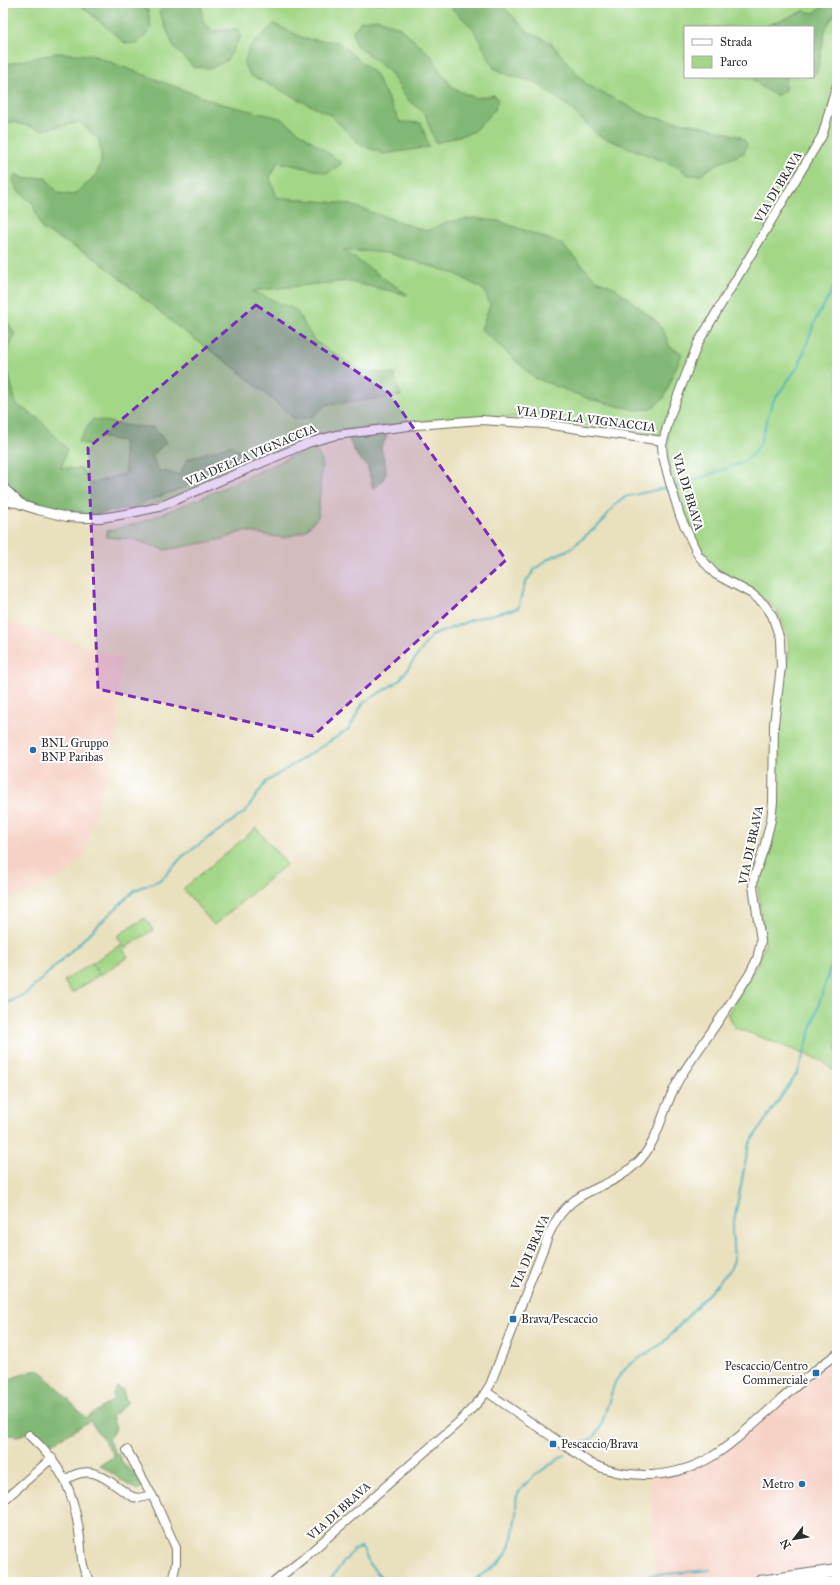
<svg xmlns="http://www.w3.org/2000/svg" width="840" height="1585" font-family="'IM FELL Great Primer',serif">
  <rect width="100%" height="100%" fill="#fff"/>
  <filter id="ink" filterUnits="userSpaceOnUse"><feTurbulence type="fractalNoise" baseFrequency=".025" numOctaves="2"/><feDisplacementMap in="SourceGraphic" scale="8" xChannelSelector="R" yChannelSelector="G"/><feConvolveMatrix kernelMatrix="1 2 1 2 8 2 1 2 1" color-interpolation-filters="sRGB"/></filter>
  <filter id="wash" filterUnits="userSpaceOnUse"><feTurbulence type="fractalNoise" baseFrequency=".012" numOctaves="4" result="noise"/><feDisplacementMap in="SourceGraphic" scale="16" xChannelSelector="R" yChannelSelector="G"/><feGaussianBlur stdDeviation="0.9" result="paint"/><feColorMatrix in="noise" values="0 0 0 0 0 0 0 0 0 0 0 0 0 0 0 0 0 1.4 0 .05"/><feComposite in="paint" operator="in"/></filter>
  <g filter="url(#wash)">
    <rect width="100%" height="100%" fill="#e9e0bd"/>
    <!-- built -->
    <g fill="#f6d1c5">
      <polygon points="3,619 122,659 116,707 119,727 84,856 64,875 37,889 3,901"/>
      <polygon points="837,1354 837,1571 761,1582 655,1582 650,1475 673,1472 723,1449"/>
    </g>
    <!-- green -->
    <g fill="#a3d787" stroke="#678159" fill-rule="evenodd">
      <path d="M 5,3 L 837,3 L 837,1074 L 822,1061 L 734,1027 L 728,1013 L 756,967 L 765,945 L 757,880 L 775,816 L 776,730 L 789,651 L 788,638 L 776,609 L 755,592 L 715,568 L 697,545 L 669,467 L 668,436 L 518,417 L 430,420 L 321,434 L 169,500 L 131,510 L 67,514 L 21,500 L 9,489 L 3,480 L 3,12 ZM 685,27 L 813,27 L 813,77 L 685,77 Z"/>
      <polygon points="308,449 318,453 322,462 318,517 305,531 284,538 243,531 224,539 165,550 132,539 106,537 107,531 142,522 201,498"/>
      <polygon points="256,828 287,864 214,925 183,889"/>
      <polygon points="145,918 153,930 125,948 117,936"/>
      <polygon points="120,945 128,957 100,975 92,963"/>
      <polygon points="92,963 99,975 72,993 64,981"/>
    </g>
    <!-- forest -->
    <g fill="#82b874" stroke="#567250">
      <polygon points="78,3 134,3 148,10 151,29 137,44 125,43"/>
      <polygon points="168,3 201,3 203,22 213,31 237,29 241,36 227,60 212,68 193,67 174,47 159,12"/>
      <polygon points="446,3 500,3 527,31 551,43 586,84 647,116 707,127 741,137 747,143 744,153 715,165 701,175 688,175 678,167 599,136 568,106 535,82 511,76 494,68 473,28"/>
      <polygon points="825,5 835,7 835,14 826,27 817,72 813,76 813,27 763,27 804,11 814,13"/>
      <polygon points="379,19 400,28 433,57 439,70 454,89 476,98 494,95 498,100 495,109 473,132 436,143 425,114 406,98 390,72 355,44 353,31 361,21"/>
      <polygon points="274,24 306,39 338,42 375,74 400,122 421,123 429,147 384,154 361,145 330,115 250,75 244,64 249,48"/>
      <path d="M 57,53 L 92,55 L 218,103 L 280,118 L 342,163 L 328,173 L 278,162 L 270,178 L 277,197 L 348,204 L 426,231 L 447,222 L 473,218 L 499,221 L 562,244 L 596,280 L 614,287 L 656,321 L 664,332 L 670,347 L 682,353 L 664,398 L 651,409 L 635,410 L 589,399 L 535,378 L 481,329 L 490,305 L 485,291 L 456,274 L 388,253 L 343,250 L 408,295 L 346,281 L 252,291 L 296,310 L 314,341 L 362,371 L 394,374 L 401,396 L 326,405 L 312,417 L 295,419 L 235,368 L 178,327 L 95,258 L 42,229 L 32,202 L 18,191 L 13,180 L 15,174 L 26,179 L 45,177 L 58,193 L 73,195 C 83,187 99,176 101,162 C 102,156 100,147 99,140 L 80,122 L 42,130 L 14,122 L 3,123 L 3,65 Z"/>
      <polygon points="752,77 788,77 786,78 785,90 777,96 760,86"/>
      <polygon points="3,313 15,335 5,358 16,404 39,419 67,449 61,468 82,469 90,484 126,473 123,441 100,437 90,445 78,442 93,419 129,426 153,427 166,442 152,456 158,470 180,475 187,459 232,445 243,455 185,487 129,508 80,518 42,506 17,496 3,476"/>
      <path d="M 383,432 L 387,437 L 381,447 C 386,467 392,476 373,489 L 367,465 C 356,458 352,447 348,436 Z"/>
      <polygon points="39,1369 86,1418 113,1400 113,1393 117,1387 123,1390 127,1403 112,1416 116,1429 108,1439 115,1452 119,1455 122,1463 136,1475 142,1487 138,1490 131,1487 100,1465 115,1456 90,1421 51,1444 42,1439 32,1431 18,1436 9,1435 3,1427 3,1381"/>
    </g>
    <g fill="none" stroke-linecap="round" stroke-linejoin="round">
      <!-- stream -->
      <g stroke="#42b1bd" stroke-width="2">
        <polyline points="673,487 679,486 741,463 753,454 760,444 772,403 799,365 816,319 837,282"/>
        <polyline points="3,1005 27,993 135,890 162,879 183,856 245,812 266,782 349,729 363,703 399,681 431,636 474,619 518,608 525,583 535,569 548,559 570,549 602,522 614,506 625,497 669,487"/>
        <polyline points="577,1448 595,1436 600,1429 615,1382 620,1375 629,1365 663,1343 730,1270 734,1260 732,1231 749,1144 798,1072 829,971 837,960"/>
        <polyline points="479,1576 482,1582"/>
        <polyline points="328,1582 354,1549 360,1547 363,1549 369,1564 386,1582"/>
        <path d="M 468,1582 C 482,1575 504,1564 509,1547 C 513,1537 514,1525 516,1514 C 517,1509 515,1501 517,1496 C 522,1482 552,1463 565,1455"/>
        <polyline points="599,1582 634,1577 710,1570"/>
      </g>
    </g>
  </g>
  <g filter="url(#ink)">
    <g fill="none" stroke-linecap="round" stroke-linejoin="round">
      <defs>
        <g id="minor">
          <polyline points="3,487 22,505 38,510 67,517 84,518 101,518 131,513 159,507 308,443 336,435 417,425 481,420 544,424 663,441"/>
          <polyline points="3,501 22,504"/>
          <path d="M 487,1392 L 590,1463 C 628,1481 676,1479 713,1456 C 726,1448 739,1437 751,1426 C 779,1402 806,1375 837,1354"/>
          <path d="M 29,1435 C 63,1466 74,1492 80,1538 C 82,1554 80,1568 91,1582"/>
          <polyline points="127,1450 155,1501 176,1548 176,1563 172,1582"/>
          <path d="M 65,1480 C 95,1460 109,1484 133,1497 L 139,1498 L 152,1495"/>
          <polyline points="3,1501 52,1458"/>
          <path d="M 274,1582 L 304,1558 L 460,1421 L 481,1399 L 490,1385 L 549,1234 C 571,1184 603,1195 636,1164 C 659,1143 662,1109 677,1083 C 684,1070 693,1058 702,1045 C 718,1022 734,998 749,975 L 757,959 L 761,941 L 753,886 L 754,877 L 764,848 L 771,820 L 773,802 L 774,724 L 781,667 L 780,639 L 772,615 L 764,604 L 752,594 L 715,574 L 698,555 L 680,516 L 670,483 L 663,457 L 662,445 L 670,416 L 698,343 L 822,136 C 828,119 830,102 837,86"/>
        </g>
        <polyline id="highway" points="760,1582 837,1571"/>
      </defs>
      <!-- minor casing -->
      <use href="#minor" stroke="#6e6a5e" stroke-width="10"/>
      <!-- highway casing -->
      <use href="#highway" stroke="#6e6a5e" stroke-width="14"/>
      <!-- minor -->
      <use href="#minor" stroke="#fff" stroke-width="8"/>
      <!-- highway -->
      <use href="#highway" stroke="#fff" stroke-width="12"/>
    </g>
  </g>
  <!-- marked area -->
  <path fill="#7b2cbf" fill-opacity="0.2" stroke="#7b2cbf" stroke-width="3" stroke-dasharray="8 5" stroke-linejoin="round" d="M 256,305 L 389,393 L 506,560 L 313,736 L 98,689 L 88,448 Z"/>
  <!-- markers -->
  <g fill="#1f6fb2" stroke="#fff" stroke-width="1.5">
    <circle cx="33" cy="750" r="4"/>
    <rect x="509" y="1315" width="8" height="8" rx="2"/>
    <rect x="812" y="1369" width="8" height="8" rx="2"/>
    <rect x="549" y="1440" width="8" height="8" rx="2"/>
    <circle cx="802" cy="1484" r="4"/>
  </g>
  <g text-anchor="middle" stroke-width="4" stroke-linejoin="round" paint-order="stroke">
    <!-- street labels -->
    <g font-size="12" fill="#2b2b2b" stroke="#fff">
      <text transform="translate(778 187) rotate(-59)" y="4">VIA DI BRAVA</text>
      <text transform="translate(586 419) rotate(7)" y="4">VIA DELLA VIGNACCIA</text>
      <text transform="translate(251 455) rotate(-23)" y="4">VIA DELLA VIGNACCIA</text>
      <text transform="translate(688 492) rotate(73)" y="4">VIA DI BRAVA</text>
      <text transform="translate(751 845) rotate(-78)" y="4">VIA DI BRAVA</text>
      <text transform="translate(530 1252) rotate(-67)" y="4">VIA DI BRAVA</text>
      <text transform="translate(339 1511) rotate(-42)" y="4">VIA DI BRAVA</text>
    </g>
    <!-- poi labels -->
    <g font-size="12" fill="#2b2b2b" stroke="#fff" text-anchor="start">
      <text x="41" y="747">BNL Gruppo<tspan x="41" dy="14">BNP Paribas</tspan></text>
      <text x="521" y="1323">Brava/Pescaccio</text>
      <text x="808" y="1370" text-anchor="end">Pescaccio/Centro<tspan x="808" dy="14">Commerciale</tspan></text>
      <text x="561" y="1448">Pescaccio/Brava</text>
      <text x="794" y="1488" text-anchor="end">Metro</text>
    </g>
  </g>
  <!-- margin -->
  <rect width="840" height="1585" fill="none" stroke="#fff" stroke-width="16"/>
  <!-- legend -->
  <rect x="684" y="26" width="130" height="52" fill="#ffffff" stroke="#aaaaaa"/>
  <rect x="692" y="39" width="20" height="6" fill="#ffffff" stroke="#aaaaaa"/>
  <text x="720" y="46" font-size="12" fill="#2b2b2b">Strada</text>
  <rect x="692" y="56" width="20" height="12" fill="#a3d787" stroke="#aaaaaa"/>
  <text x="720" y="66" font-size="12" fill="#2b2b2b">Parco</text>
  <!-- north arrow -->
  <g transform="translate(794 1539) rotate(239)" stroke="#ffffff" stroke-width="3" paint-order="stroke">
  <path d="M0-3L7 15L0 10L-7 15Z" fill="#2b2b2b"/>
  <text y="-6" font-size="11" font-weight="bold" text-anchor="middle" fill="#2b2b2b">N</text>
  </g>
</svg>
